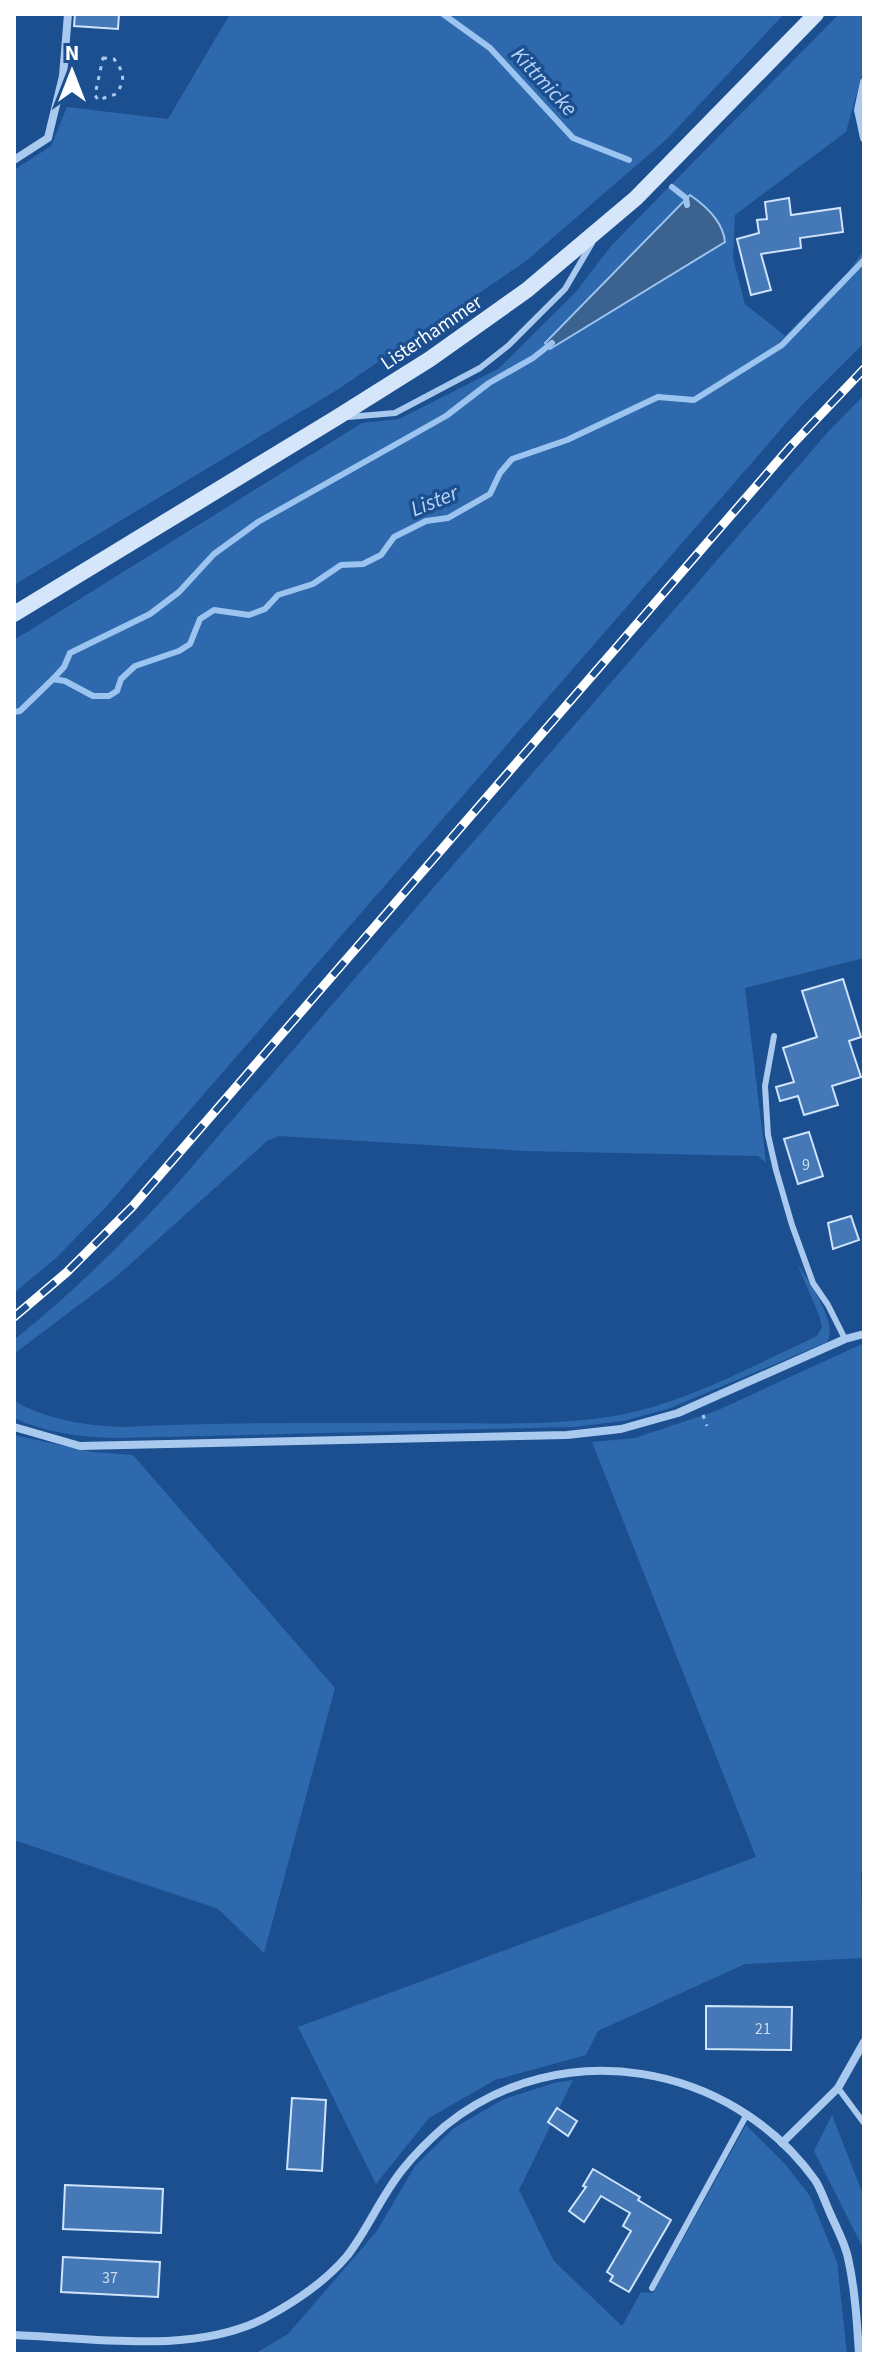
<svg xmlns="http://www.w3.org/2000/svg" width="878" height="2368" font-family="'Source Sans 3',sans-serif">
  <rect width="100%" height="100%" fill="#1b4f8f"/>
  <!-- green -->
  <g fill="#2e69ad">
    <polygon points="230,14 784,14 668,138 526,261 337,390 14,585 14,170 51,146 67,107 168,119"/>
    <polygon points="839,14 864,14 864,67 846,132 735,215 733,258 745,304 785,336 849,271 864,250 864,343 801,406 105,1208 57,1257 14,1293 14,640 362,423 399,419 498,369 575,293 611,246"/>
    <path d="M 864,395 L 864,958 L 745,988 L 766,1163 L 758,1156 L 525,1151 L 279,1136 L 267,1141 L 117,1276 L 14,1354 L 14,1340 C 73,1293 125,1241 176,1185 L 828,432 Z"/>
    <path d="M 797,1263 C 808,1281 839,1323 827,1342 L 668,1409 L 623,1421 L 574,1427 L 116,1438 C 80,1437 47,1433 14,1418 L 14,1401 C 48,1420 83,1425 122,1427 C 225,1422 328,1423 432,1423 C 492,1423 554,1426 614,1416 C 685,1404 752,1366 817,1336 L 822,1327 L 820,1318 Z"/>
    <polygon points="864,1343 864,1871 861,1872 863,1958 745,1964 598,2031 586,2055 495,2080 429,2118 376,2184 298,2027 756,1857 592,1442 635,1438 716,1411"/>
    <polygon points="14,1435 93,1452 133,1455 335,1688 264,1953 218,1909 14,1840"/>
    <polygon points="573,2080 519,2190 554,2261 622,2326 641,2292 653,2293 746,2125 785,2164 810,2196 837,2262 847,2354 256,2353 288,2334 377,2231 415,2166 454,2128 504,2099 554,2083"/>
    <polygon points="832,2115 864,2197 864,2250 814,2151"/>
  </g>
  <!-- water -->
  <path fill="#3c6290" stroke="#9cc4f0" stroke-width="2" d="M 690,195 C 706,206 723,221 725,242 L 550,349 L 545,343 Z"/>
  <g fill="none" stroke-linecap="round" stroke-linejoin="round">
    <!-- stream -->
    <g stroke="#9cc4f0" stroke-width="6">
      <polyline points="443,14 490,48 573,138 629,160"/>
      <polyline points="672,187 686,198 687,205"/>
      <polyline points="53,679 64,667 70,653 150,614 179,592 214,554 258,522 446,416 489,383 533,358 552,343"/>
      <polyline points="14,712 20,711 53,679 65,681 93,696 109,696 117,691 121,679 135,666 179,651 190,644 200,619 214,610 249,615 265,609 278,595 313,584 341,565 363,564 381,555 394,537 426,521 448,518 490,494 500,473 512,459 567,440 658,397 694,400 782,345 864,260"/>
    </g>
  </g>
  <!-- building -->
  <g fill="#4478b7" stroke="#cfe3fa" stroke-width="2">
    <polygon points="75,14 119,14 118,29 74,26"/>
    <polygon points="789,198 791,215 840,208 843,232 800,238 801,248 761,254 771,290 751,295 737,239 759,233 757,220 767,219 765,202"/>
    <polygon points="843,979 861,1037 849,1041 861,1077 832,1086 838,1105 804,1115 798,1096 780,1101 776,1087 794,1082 783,1048 817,1037 802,991"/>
    <polygon points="809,1132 823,1176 798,1184 784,1139"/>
    <polygon points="851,1216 859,1240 833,1249 828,1223"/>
    <polygon points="706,2006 792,2007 791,2050 706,2049"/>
    <polygon points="292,2098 326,2100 322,2171 287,2169"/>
    <polygon points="557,2108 577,2121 568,2136 548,2122"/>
    <polygon points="593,2169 640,2197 638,2200 671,2220 629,2292 610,2281 613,2276 607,2272 631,2231 623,2226 630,2213 601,2196 584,2222 569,2211 586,2187 583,2186"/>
    <polygon points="65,2185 163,2189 161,2233 63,2229"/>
    <polygon points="63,2257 160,2262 158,2297 61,2292"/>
  </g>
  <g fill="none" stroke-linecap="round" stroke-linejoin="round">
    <!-- path -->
    <g stroke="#a9c9ee" stroke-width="3" stroke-dasharray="4 6" stroke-linecap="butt">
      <path d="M 103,58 L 114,59 C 124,72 126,80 116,94 L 98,100 L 95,95 Z"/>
      <polyline points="703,1415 707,1426"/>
    </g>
    <!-- service -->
    <g stroke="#a9c9ee" stroke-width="6">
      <polyline points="348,417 395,413 480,368 509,345 565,289 592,243"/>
      <polyline points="774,1036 765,1086 768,1135 776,1170 792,1225 813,1283 828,1305 845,1339"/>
      <polyline points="838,2088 864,2123"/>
      <polyline points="652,2288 747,2114"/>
    </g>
    <!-- minor -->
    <g stroke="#a9c9ee" stroke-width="8">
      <polyline points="864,82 858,110 864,138"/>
      <polyline points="14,160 48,138 63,76 68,14"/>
      <polyline points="14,1427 80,1446 567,1435 621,1429 678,1413 845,1339 864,1334"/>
      <polyline points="782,2143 838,2088 864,2042"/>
      <path d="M 14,2335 C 92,2338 193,2355 265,2318 C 295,2302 325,2282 347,2256 C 368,2229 381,2196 403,2169 C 415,2154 430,2139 445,2126 C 560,2033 730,2062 815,2180 C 821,2189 825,2202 830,2213 C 836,2227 845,2243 848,2258 C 855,2289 857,2322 859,2354"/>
    </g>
    <!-- secondary -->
    <polyline stroke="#d6e6fa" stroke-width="16" points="14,614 336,418 430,359 527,290 636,198 816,14"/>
    <defs>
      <polyline id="rail" points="14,1317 67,1272 133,1206 790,447 864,369"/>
    </defs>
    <!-- rail casing -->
    <use href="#rail" stroke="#fff" stroke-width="9"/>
    <!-- rail -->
    <use href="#rail" stroke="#1b4f8f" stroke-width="6" stroke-dasharray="18" stroke-linecap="butt"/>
  </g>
  <g text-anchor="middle" stroke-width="7" stroke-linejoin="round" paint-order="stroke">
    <!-- number labels -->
    <g font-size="16" fill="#d0dded">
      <text x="806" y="1170">9</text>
      <text x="763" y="2034">21</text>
      <text x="110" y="2283">37</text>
    </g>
    <!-- street labels -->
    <g font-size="20" fill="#fff" stroke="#1b4f8f">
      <text transform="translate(431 332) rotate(-34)" y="7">Listerhammer</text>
    </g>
    <!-- water labels -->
    <g font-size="22" font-style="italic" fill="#b5d3f5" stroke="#1b4f8f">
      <text transform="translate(545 81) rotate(47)" y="8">Kittmicke</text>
      <text transform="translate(434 500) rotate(-22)" y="8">Lister</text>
    </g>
  </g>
  <!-- border -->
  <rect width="878" height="2368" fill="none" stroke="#ffffff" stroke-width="32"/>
  <!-- north arrow -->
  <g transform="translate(72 72)" stroke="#1b4f8f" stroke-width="6" paint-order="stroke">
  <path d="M0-6L14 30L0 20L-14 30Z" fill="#ffffff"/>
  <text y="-12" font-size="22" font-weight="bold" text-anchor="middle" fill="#ffffff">N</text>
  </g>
</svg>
